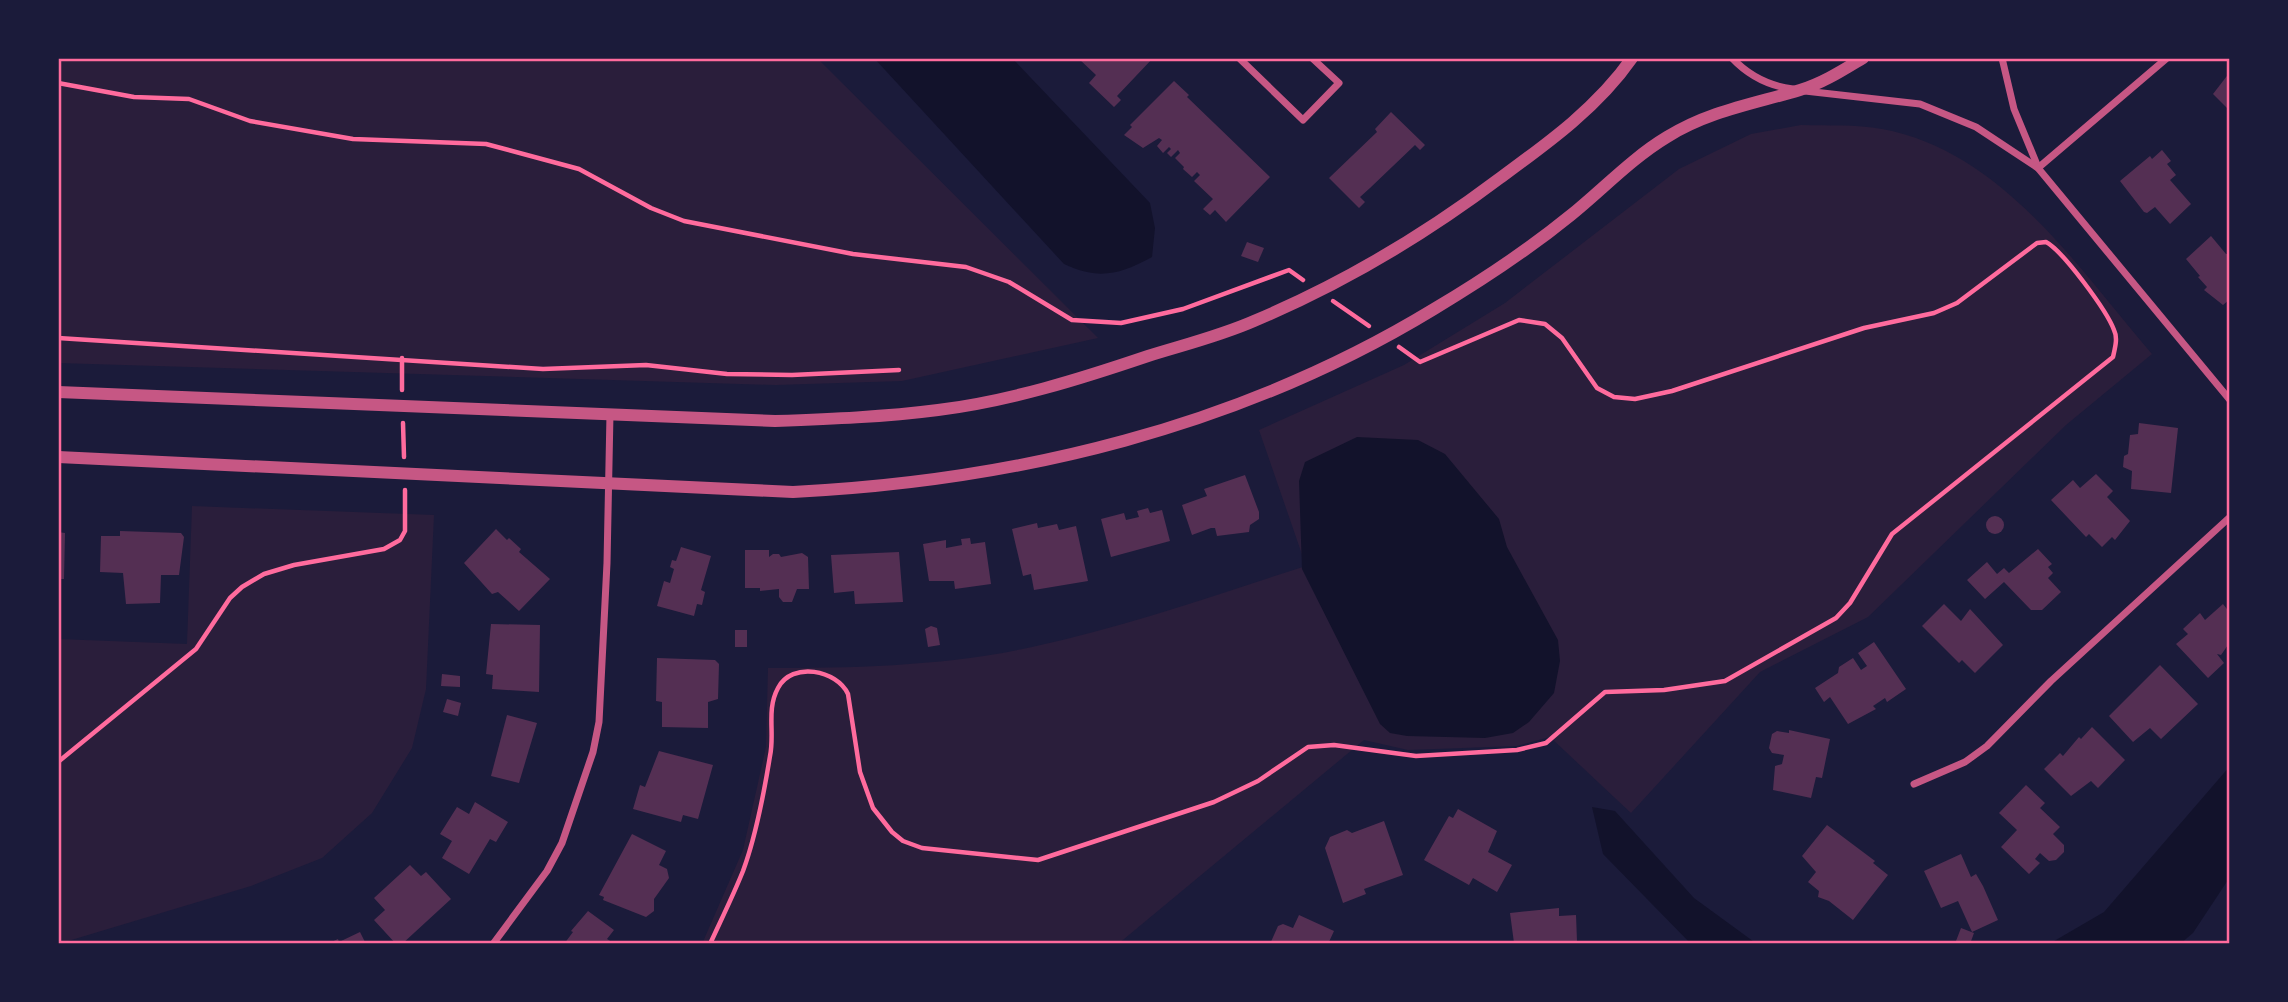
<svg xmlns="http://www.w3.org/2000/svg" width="2288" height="1002" font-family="'DM Sans',sans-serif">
  <rect width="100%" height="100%" fill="#1b1b3a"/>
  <!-- green -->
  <g fill="#2a1e3b">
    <polygon points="58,58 817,58 1098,338 902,381 776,385 58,363"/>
    <path d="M 1801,125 C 1827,126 1856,124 1882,129 C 2002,151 2077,267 2152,354 L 2066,425 L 1868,617 L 1760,672 L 1631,813 L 1550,737 L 1517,746 L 1408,750 L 1364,740 L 1118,944 L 702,944 L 743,850 L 766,747 L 768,668 C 855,668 946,666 1032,647 C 1125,627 1215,595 1306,566 L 1259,430 L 1404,365 L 1505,303 L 1679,169 L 1751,134 Z"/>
    <polygon points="192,506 434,515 426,689 412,748 372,813 322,858 251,886 58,944 58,639 187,644"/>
  </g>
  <!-- water -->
  <g fill="#12122b">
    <path d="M 874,58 L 1012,58 L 1150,203 L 1155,228 L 1152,257 C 1119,275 1098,280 1064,264 Z"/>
    <polygon points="1357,437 1418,440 1445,454 1499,519 1507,547 1558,640 1560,661 1554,693 1529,722 1513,733 1485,738 1407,736 1390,733 1380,724 1302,569 1299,481 1305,462"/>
    <polygon points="2230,766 2230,877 2193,933 2180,944 2049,944 2104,912"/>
    <polygon points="1592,807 1615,811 1694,898 1757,944 1691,944 1603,854"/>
  </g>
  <!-- building -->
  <g fill="#542f53">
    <polygon points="1078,58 1153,58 1117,96 1121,100 1114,107 1089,83 1096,75"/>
    <polygon points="2230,72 2230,111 2213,94"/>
    <polygon points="1174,81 1189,95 1187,97 1270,177 1226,222 1215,210 1210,215 1203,209 1213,199 1194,181 1200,175 1197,172 1192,177 1183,169 1184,167 1175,158 1180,153 1178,150 1171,157 1167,153 1171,149 1169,147 1163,153 1157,146 1162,140 1159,138 1143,148 1124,135 1132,127 1130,125"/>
    <polygon points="1391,112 1425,145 1420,150 1415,145 1370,188 1360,197 1365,202 1359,208 1329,178 1377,132 1375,129"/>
    <polygon points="2162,150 2171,161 2167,164 2176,175 2170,180 2191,204 2170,224 2155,207 2147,213 2144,212 2120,181 2150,156 2152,159"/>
    <polygon points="2211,236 2226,254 2230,254 2230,299 2223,305 2204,290 2207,287 2198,277 2200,276 2186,259"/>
    <polygon points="1247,242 1264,248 1258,262 1241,256"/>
    <polygon points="2139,423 2178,428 2171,493 2131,489 2132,471 2123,467 2124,456 2128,454 2130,435 2138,434"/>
    <polygon points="2096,474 2113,491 2107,497 2130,521 2115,540 2112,537 2102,547 2089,534 2086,537 2051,500 2073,480 2080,488"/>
    <polygon points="1245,475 1259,512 1259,519 1250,525 1249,532 1217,536 1215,528 1211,528 1192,535 1182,505 1207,496 1204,489"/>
    <polygon points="1148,508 1150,513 1162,510 1170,541 1111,557 1101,519 1124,513 1126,520 1139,517 1137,511"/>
    <circle cx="1995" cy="525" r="9"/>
    <polygon points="1037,523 1038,528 1057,524 1059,530 1076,526 1088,581 1034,590 1031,574 1023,576 1012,529"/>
    <polygon points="496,529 507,540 509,538 521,549 519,552 550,579 519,611 498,592 492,594 464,563"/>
    <polygon points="120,531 181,533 184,537 179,575 161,575 160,603 126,604 123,573 100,572 101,536 120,536"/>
    <polygon points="58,532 65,533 64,579 58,579"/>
    <polygon points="970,538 971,544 985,542 991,584 955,589 954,581 929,581 923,544 946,540 946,548 962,545 961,539"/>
    <polygon points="681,547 711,556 701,590 705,592 702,605 697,604 694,616 657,606 664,581 670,583 674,569 670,567 672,560 676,561"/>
    <polygon points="2038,549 2052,564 2048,567 2053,573 2048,578 2061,592 2042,610 2031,610 2004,582 1985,599 1967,580 1987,562 1997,574 2004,568 2009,573"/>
    <polygon points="745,550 769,550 769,557 773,554 779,554 781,557 802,553 808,557 809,589 797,589 792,602 783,602 779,597 779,589 760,591 760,588 745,588"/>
    <polygon points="899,552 903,602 855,604 854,591 834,593 831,555"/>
    <polygon points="1944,604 1961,621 1970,609 2003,645 1975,673 1962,660 1959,663 1922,626"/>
    <polygon points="2223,604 2230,613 2230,642 2221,655 2217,654 2224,663 2208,678 2176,644 2188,634 2183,629 2200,613 2205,620"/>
    <polygon points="491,624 540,625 539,692 492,689 493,675 486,674"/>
    <polygon points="931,626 937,628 940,645 928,647 925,629"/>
    <rect x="735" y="630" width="12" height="17"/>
    <polygon points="1874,642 1906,689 1887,702 1885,698 1873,706 1876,709 1848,724 1830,697 1824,702 1815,688 1838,673 1839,667 1853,658 1861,670 1867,666 1858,653"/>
    <polygon points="657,658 715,660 719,664 718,699 708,702 708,728 662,727 662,702 656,701"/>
    <polygon points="2160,665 2198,704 2161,739 2150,728 2133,742 2109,716"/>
    <polygon points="442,674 460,676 460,687 441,686"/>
    <polygon points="447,699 461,703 458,716 443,712"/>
    <polygon points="507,715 537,723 519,783 491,776"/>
    <polygon points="2092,727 2125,760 2098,788 2091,781 2071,796 2044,769 2060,753 2063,756 2079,737 2081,739"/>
    <polygon points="1789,730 1830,739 1822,778 1816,777 1811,798 1773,790 1775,766 1782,764 1784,755 1772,753 1769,748 1772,734 1777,731 1789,733"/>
    <polygon points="659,751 713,765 698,819 683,815 681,822 633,809 640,785 645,787"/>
    <polygon points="2026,785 2045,803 2040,808 2060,827 2053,834 2064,845 2064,852 2056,860 2049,861 2040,853 2035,859 2040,863 2029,874 2001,847 2017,830 1999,813"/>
    <polygon points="475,802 508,822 496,842 490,839 469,874 442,858 452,841 440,834 457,807 469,814"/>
    <polygon points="1458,809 1497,831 1488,852 1512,865 1497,892 1473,878 1469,885 1424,860 1449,816 1453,818"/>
    <polygon points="1384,821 1403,875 1364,889 1366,894 1343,903 1325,848 1330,837 1347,830 1352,833"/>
    <polygon points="1827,825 1875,861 1873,863 1888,875 1853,920 1829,901 1818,897 1819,891 1808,882 1816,872 1802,856"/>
    <polygon points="632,834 666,851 659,865 667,869 669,878 654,899 654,911 646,917 603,900 604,897 599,895"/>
    <polygon points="1961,854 1971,877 1976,874 1983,886 1998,920 1972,932 1958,901 1941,908 1924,871"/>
    <polygon points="410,865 421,876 426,872 451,899 402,944 396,944 374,920 385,910 374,898"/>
    <polygon points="1559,908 1559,916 1576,915 1577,941 1557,944 1514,943 1510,913"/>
    <polygon points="588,911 614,930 607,939 615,944 564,944 573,932 571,931"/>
    <polygon points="1299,915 1334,931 1328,944 1270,944 1278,926 1283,924 1293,928"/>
    <polygon points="1961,928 1974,933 1970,944 1956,941"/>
    <polygon points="360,932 366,944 327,944 338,939 339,942"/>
  </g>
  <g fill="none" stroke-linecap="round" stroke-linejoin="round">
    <!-- path -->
    <g stroke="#ff6b9d" stroke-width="4.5">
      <polyline points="58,83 134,97 189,99 250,121 353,139 486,144 579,169 651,208 684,221 853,254 966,267 1009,282 1072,320 1121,323 1183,309 1289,270 1303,280"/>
      <polyline points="1333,301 1369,326"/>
      <polyline points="58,338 543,369 646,365 727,374 792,375 899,370"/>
      <polyline points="402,358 402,390"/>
      <polyline points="403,423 404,457"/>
      <polyline points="58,762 196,649 230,598 242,587 264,574 294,565 384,549 400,540 405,531 405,490"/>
      <path d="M 710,944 C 721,920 733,896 743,871 C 756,836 764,793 770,756 C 775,733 766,710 778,688 C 792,661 837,670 848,694 L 860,772 L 873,808 L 892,832 L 903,841 L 922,848 L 1038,860 L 1214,802 L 1258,781 L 1308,747 L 1334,745 L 1416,756 L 1517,750 L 1546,743 L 1605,692 L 1664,690 L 1725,681 L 1836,618 L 1850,603 L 1892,534 L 2113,357 C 2115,348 2118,338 2114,330 C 2107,311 2063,251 2046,242 L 2037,243 L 1957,303 L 1934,313 L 1864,328 L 1672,391 L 1635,399 L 1614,397 L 1597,388 L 1562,338 L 1545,324 L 1519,320 L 1420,362 L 1399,347"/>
    </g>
    <!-- minor -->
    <g stroke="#c65784" stroke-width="7">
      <polyline points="1239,58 1303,120 1339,83 1312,58"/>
      <path d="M 1732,58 C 1749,76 1769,86 1793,89"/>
      <polyline points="2002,58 2014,109 2038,167"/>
      <polyline points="1805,91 1920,104 1976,127 2038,168 2230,400"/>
      <polyline points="2038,168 2167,58"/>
      <polyline points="1914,784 1965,762 1987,746 2051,681 2230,517"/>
      <polyline points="493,944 547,871 562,843 593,752 599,722 607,563 610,414"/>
    </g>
    <!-- tertiary -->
    <g stroke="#c65784" stroke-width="12">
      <path d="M 58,392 L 775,421 C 830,419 884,417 938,410 C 1010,401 1080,379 1148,356 C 1183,345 1220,336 1254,321 C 1342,284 1423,236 1500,178 C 1548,143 1598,107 1632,58"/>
      <path d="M 58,457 L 793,492 C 1017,481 1240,427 1434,309 C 1481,281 1528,250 1571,215 C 1602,190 1632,158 1667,137 C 1709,111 1753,104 1800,90 C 1823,83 1843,70 1863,58"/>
    </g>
  </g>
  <!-- border -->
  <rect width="2288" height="1002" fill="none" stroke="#1b1b3a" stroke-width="119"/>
  <rect x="60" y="60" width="2168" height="882" fill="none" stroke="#ff6b9d" stroke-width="2.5"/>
</svg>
